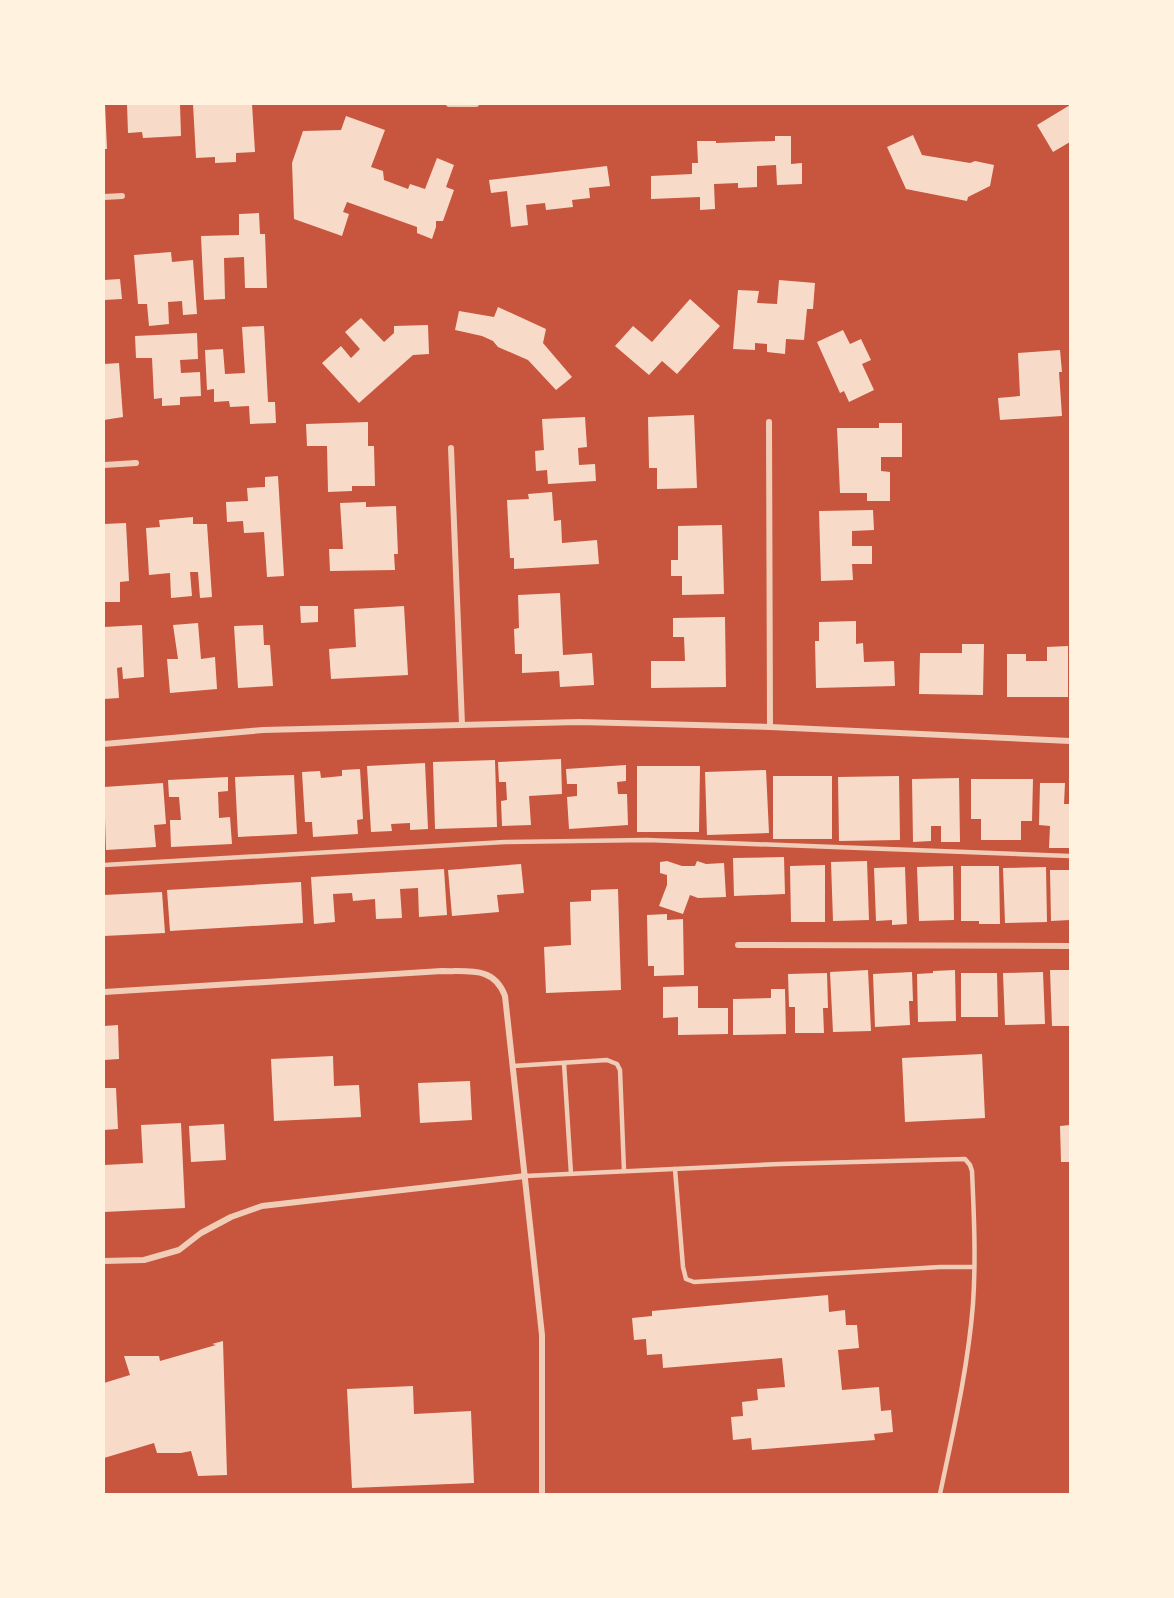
<svg xmlns="http://www.w3.org/2000/svg" width="1174" height="1598" font-family="Lato,sans-serif">
  <rect width="100%" height="100%" fill="#c8553d"/>
  <!-- building -->
  <g fill="#f7dbc8">
    <polygon points="104,104 105,104 107,149 104,149"/>
    <polygon points="127,104 180,104 181,136 143,138 142,132 128,133"/>
    <polygon points="193,104 252,104 255,152 236,153 236,162 215,163 215,157 196,158"/>
    <polygon points="1070,105 1070,142 1053,152 1037,125"/>
    <polygon points="346,116 385,130 371,167 383,171 384,180 408,189 410,184 425,189 437,158 454,165 446,187 454,190 443,221 436,221 436,227 432,239 417,233 417,227 347,202 343,212 349,214 342,236 294,219 292,163 303,131 341,130"/>
    <polygon points="913,135 922,155 970,163 975,161 994,165 990,186 968,197 967,201 906,189 887,147"/>
    <polygon points="775,136 791,136 791,164 802,163 802,184 777,185 776,165 757,166 757,187 738,188 738,183 714,184 715,209 700,210 700,197 651,199 651,176 692,174 692,163 698,163 697,141 716,141 716,143 775,141"/>
    <polygon points="607,166 610,186 589,188 590,198 572,200 573,207 546,210 545,203 526,205 528,225 511,227 507,191 491,193 489,180"/>
    <polygon points="259,213 260,234 265,234 267,288 245,288 244,257 224,258 225,299 204,300 201,236 239,235 239,214"/>
    <polygon points="171,252 172,262 193,260 197,314 183,315 182,301 168,302 169,324 149,326 147,304 138,304 134,255"/>
    <polygon points="120,279 122,299 104,300 104,280"/>
    <polygon points="779,280 815,283 813,309 807,309 804,340 786,339 785,354 767,352 767,344 755,343 755,350 733,349 738,290 759,291 757,303 777,304"/>
    <polygon points="690,299 720,326 677,374 662,361 649,375 615,346 633,326 652,342"/>
    <polygon points="498,307 546,329 543,343 572,377 556,390 528,360 498,347 493,341 482,336 455,330 459,311 494,317"/>
    <polygon points="361,318 384,342 394,333 394,326 428,325 429,354 413,355 359,403 322,363 341,346 351,358 360,349 345,332"/>
    <polygon points="264,326 268,402 275,402 276,423 250,424 249,406 230,407 229,401 214,402 214,389 207,390 205,350 223,349 225,374 245,373 242,327"/>
    <polygon points="843,330 850,344 861,339 871,360 862,364 874,390 849,402 844,391 840,393 817,342"/>
    <polygon points="197,333 198,359 180,360 181,373 200,372 201,396 180,397 180,405 162,406 162,398 154,399 152,358 136,358 135,336"/>
    <polygon points="1060,350 1062,372 1059,372 1062,416 1000,420 998,398 1020,396 1018,353"/>
    <polygon points="119,363 123,417 104,420 104,364"/>
    <polygon points="694,415 697,488 657,489 657,468 649,468 648,417"/>
    <polygon points="585,417 587,447 578,448 579,465 595,464 596,481 548,484 547,470 536,471 535,451 544,450 542,419"/>
    <polygon points="368,422 368,446 374,446 375,486 352,486 352,491 328,492 327,446 307,446 306,424"/>
    <polygon points="879,423 902,423 902,457 881,457 881,471 890,472 890,501 867,501 867,493 840,493 837,428 879,428"/>
    <polygon points="278,476 284,576 267,577 264,532 244,533 243,521 227,522 226,502 248,501 247,488 265,487 265,477"/>
    <polygon points="552,492 554,521 561,520 562,543 597,540 599,564 514,569 514,558 510,558 507,500 529,499 528,494"/>
    <polygon points="366,502 366,507 396,506 398,554 394,554 395,570 330,571 329,549 343,549 340,503"/>
    <polygon points="873,510 874,530 852,531 852,546 872,546 872,564 852,564 853,580 821,581 819,511"/>
    <polygon points="193,517 193,524 207,524 212,597 200,598 198,572 190,572 192,596 171,598 170,573 149,575 146,528 160,527 159,520"/>
    <polygon points="126,523 129,581 120,582 120,602 104,602 104,524"/>
    <polygon points="722,525 724,594 682,595 682,576 671,576 671,560 678,560 678,526"/>
    <polygon points="560,593 563,655 592,653 594,685 560,687 559,671 522,673 522,654 515,654 514,629 519,628 518,595"/>
    <polygon points="300,606 318,606 318,622 301,623"/>
    <polygon points="404,606 408,675 331,679 329,649 356,647 354,609"/>
    <polygon points="725,617 726,687 651,688 651,661 685,661 684,637 673,637 673,618"/>
    <polygon points="856,621 856,644 863,643 864,662 894,661 895,686 816,688 815,641 819,641 819,622"/>
    <polygon points="198,623 201,659 215,657 217,689 170,693 167,659 178,659 173,625"/>
    <polygon points="142,625 144,677 123,679 122,667 117,668 119,698 104,699 104,627"/>
    <polygon points="263,625 264,645 270,645 273,686 238,688 234,626"/>
    <polygon points="962,644 984,644 983,695 919,694 920,653 962,653"/>
    <polygon points="1068,646 1068,697 1007,697 1007,654 1026,654 1026,661 1047,661 1047,647"/>
    <polygon points="561,759 562,794 529,796 531,825 502,826 501,801 507,800 506,782 499,782 498,762"/>
    <polygon points="495,760 497,827 435,829 433,762"/>
    <polygon points="425,763 428,829 410,830 410,823 391,824 392,831 371,832 367,766"/>
    <polygon points="626,765 626,781 617,782 618,794 627,794 628,825 569,829 567,797 577,796 577,784 567,784 566,769"/>
    <polygon points="637,766 700,766 699,832 637,832"/>
    <polygon points="360,769 363,819 357,820 358,834 313,837 312,822 305,822 302,772 320,771 321,778 342,776 342,770"/>
    <polygon points="766,770 769,833 707,835 705,772"/>
    <polygon points="294,775 297,834 238,837 235,777"/>
    <rect x="773" y="776" width="59" height="63"/>
    <polygon points="899,776 900,840 839,841 838,777"/>
    <polygon points="228,777 228,791 218,792 219,818 230,817 232,844 171,847 170,820 181,820 179,797 169,797 168,780"/>
    <polygon points="959,778 960,842 941,842 941,826 931,826 931,841 913,842 912,779"/>
    <polygon points="971,779 1033,779 1032,821 1021,821 1021,840 981,840 981,819 971,819"/>
    <polygon points="163,783 166,824 154,825 156,847 106,850 104,787"/>
    <polygon points="1040,783 1065,783 1064,804 1070,804 1070,848 1049,848 1050,826 1039,825"/>
    <polygon points="784,857 785,894 734,896 733,858"/>
    <polygon points="667,861 682,866 695,866 697,861 706,864 724,863 726,897 698,898 690,895 683,914 659,906 667,885 667,875 660,873 660,862"/>
    <polygon points="867,861 869,920 833,921 831,862"/>
    <polygon points="521,864 524,893 497,895 499,912 452,916 448,870"/>
    <polygon points="825,865 825,922 791,922 790,866"/>
    <polygon points="953,866 954,920 919,921 917,867"/>
    <polygon points="961,866 999,866 1000,924 979,924 979,921 961,921"/>
    <polygon points="905,867 907,924 892,925 892,920 876,921 874,868"/>
    <polygon points="1046,867 1047,922 1005,923 1003,868"/>
    <polygon points="444,869 447,915 419,917 418,888 400,889 402,918 376,919 375,899 353,901 352,893 333,894 335,922 314,924 311,877"/>
    <polygon points="1050,870 1070,870 1070,920 1051,921"/>
    <polygon points="301,882 303,923 170,931 167,890"/>
    <polygon points="618,889 621,990 546,993 544,947 571,945 570,902 591,901 591,890"/>
    <polygon points="162,892 165,933 104,936 104,895"/>
    <polygon points="667,914 667,920 683,919 684,975 654,976 654,966 648,966 647,915"/>
    <polygon points="868,970 871,1031 833,1032 830,972"/>
    <polygon points="955,970 956,1021 918,1022 917,974 933,973 933,971"/>
    <polygon points="1050,970 1070,970 1070,1026 1052,1026"/>
    <polygon points="912,972 913,1001 909,1001 910,1025 875,1027 873,974"/>
    <polygon points="1043,972 1045,1024 1005,1025 1003,973"/>
    <polygon points="827,973 828,1008 823,1008 824,1033 795,1033 795,1007 789,1007 788,974"/>
    <polygon points="961,973 997,973 998,1017 961,1017"/>
    <polygon points="698,986 698,1008 728,1008 728,1034 678,1035 678,1017 663,1018 663,987"/>
    <polygon points="771,989 785,989 786,1034 733,1035 733,999 771,998"/>
    <polygon points="118,1025 119,1059 104,1060 104,1026"/>
    <polygon points="982,1054 985,1118 905,1122 902,1058"/>
    <polygon points="333,1056 334,1086 359,1085 361,1117 274,1121 271,1059"/>
    <polygon points="470,1081 472,1120 420,1123 418,1083"/>
    <polygon points="104,1088 116,1088 118,1129 104,1130"/>
    <polygon points="181,1123 185,1208 104,1212 104,1165 143,1163 141,1125"/>
    <polygon points="224,1124 226,1160 191,1162 189,1126"/>
    <polygon points="1070,1125 1070,1162 1061,1162 1060,1126"/>
    <polygon points="828,1295 829,1312 845,1310 846,1325 857,1325 859,1348 838,1350 842,1390 879,1387 881,1411 891,1410 893,1432 874,1434 875,1440 752,1450 751,1438 733,1440 731,1417 743,1416 742,1402 758,1400 757,1389 785,1387 782,1358 663,1368 662,1354 647,1355 646,1339 634,1340 632,1318 652,1316 652,1311"/>
    <polygon points="223,1341 227,1475 198,1476 191,1451 181,1453 157,1453 154,1443 104,1458 104,1383 130,1375 124,1356 159,1356 160,1361 216,1345 212,1344"/>
    <polygon points="413,1386 414,1414 471,1411 474,1483 352,1488 347,1389"/>
  </g>
  <g fill="none" stroke-linecap="round" stroke-linejoin="round">
    <!-- service -->
    <g stroke="#f1ccb7" stroke-width="4.5">
      <polyline points="104,865 505,842 647,840 1070,856"/>
      <polyline points="564,1063 571,1174"/>
      <polyline points="513,1066 607,1060 617,1064 620,1070 624,1171"/>
      <polyline points="675,1169 683,1267 686,1279 694,1282 940,1267 974,1267"/>
      <path d="M 525,1176 L 780,1164 L 965,1159 L 970,1165 L 972,1171 C 974,1215 976,1260 973,1304 C 968,1368 953,1432 940,1494"/>
    </g>
    <!-- minor -->
    <g stroke="#f1ccb7" stroke-width="6">
      <polyline points="449,104 476,104"/>
      <polyline points="104,197 122,196"/>
      <polyline points="769,422 770,727"/>
      <polyline points="451,448 462,724"/>
      <polyline points="104,465 136,463"/>
      <polyline points="104,744 263,730 579,722 770,727 1070,741"/>
      <polyline points="738,945 1070,946"/>
      <path d="M 104,992 L 442,971 C 469,972 494,966 505,996 L 542,1335 L 542,1494"/>
      <polyline points="104,1261 144,1260 179,1250 201,1233 231,1217 262,1206 525,1176"/>
    </g>
  </g>
  <!-- border -->
  <rect width="1174" height="1598" fill="none" stroke="#fff3e0" stroke-width="210"/>
</svg>
